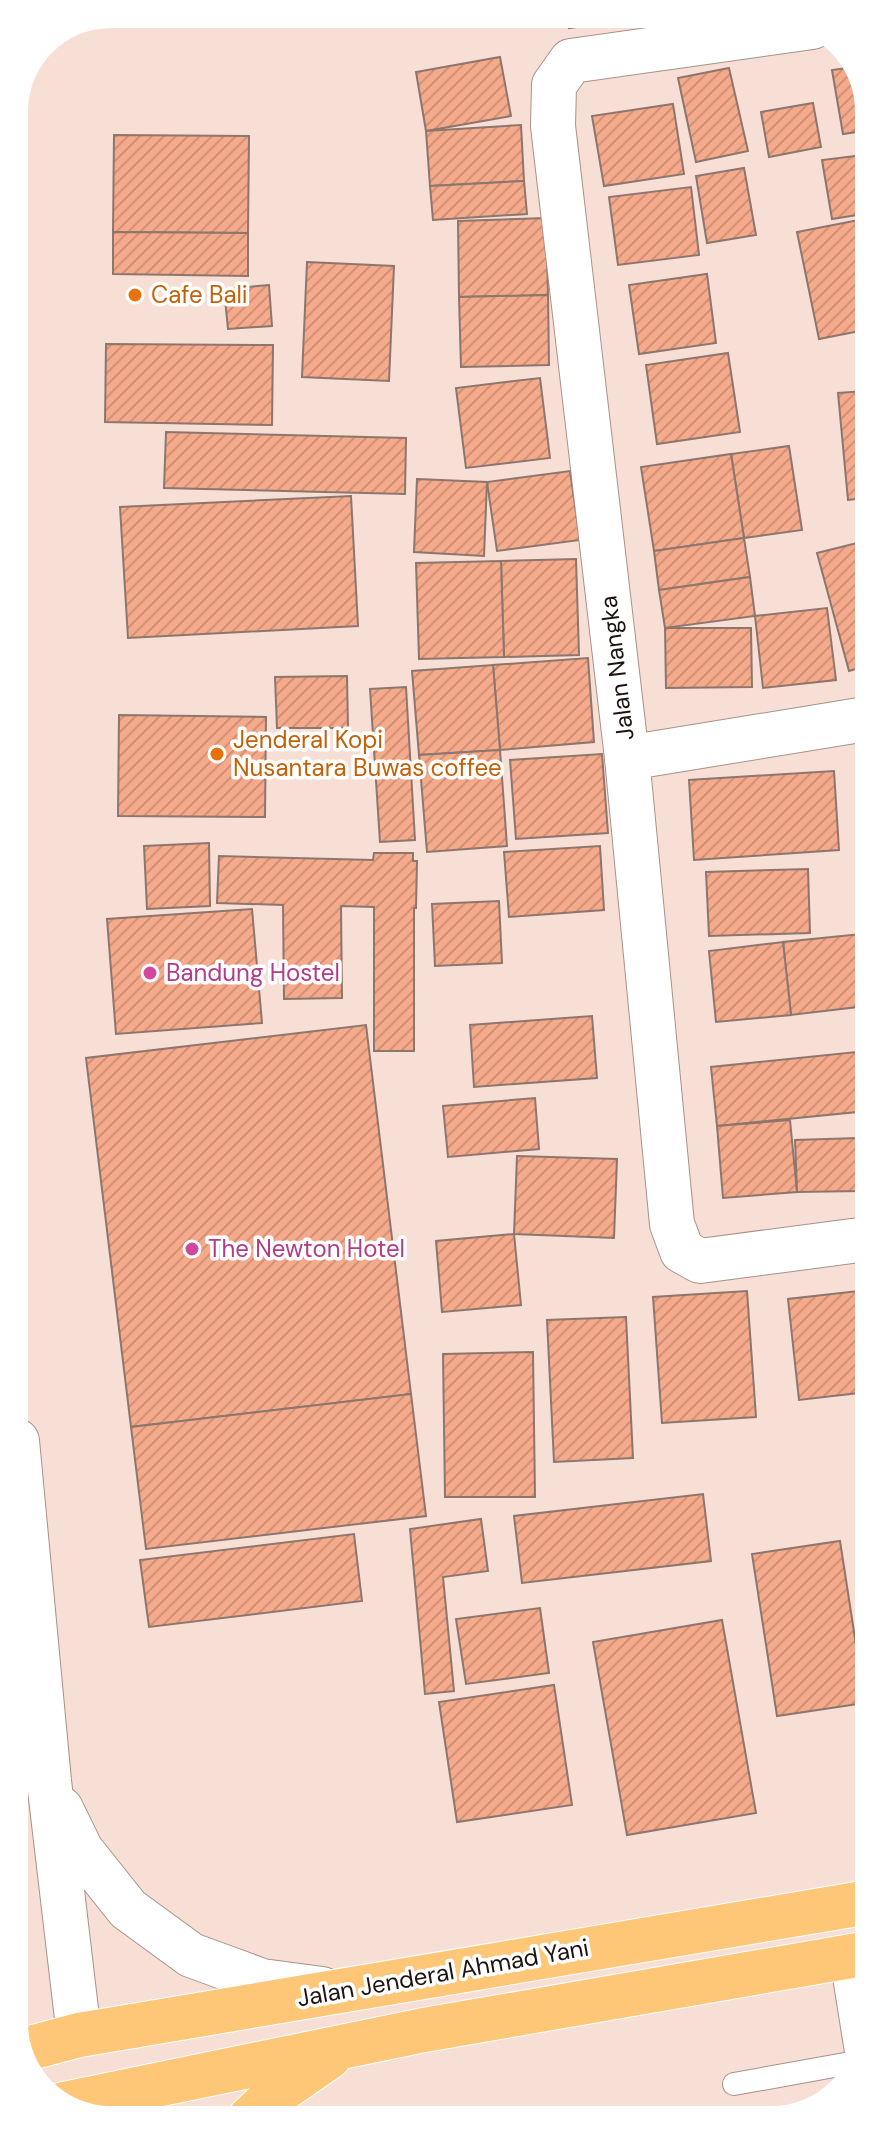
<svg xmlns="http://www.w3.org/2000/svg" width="883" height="2134" font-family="'DM Sans',sans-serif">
  <defs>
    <pattern id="building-hatch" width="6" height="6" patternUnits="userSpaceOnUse" patternTransform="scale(2)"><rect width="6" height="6" fill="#f5aa8b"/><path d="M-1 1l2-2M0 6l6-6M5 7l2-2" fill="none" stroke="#d29177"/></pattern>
  </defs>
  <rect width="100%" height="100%" fill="#f7dfd5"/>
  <!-- building -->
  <g fill="url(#building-hatch)" stroke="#8c766d" stroke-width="2">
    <polygon points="434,14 505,14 506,18 436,25"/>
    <polygon points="567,14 667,14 569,28"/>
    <polygon points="500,57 511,116 426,131 416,72"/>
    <polygon points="854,67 864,80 864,131 843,134 832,70"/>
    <polygon points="729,68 748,151 696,162 678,78"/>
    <polygon points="813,103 821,147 769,157 761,112"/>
    <polygon points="673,104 684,174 604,186 592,116"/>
    <polygon points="521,125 524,181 430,186 426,131"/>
    <polygon points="114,135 249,136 248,233 113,232"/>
    <polygon points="864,155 864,214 832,219 822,160"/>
    <polygon points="744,168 756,235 707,243 696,176"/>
    <polygon points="524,181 527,214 433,220 430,186"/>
    <polygon points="691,187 699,255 618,265 609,197"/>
    <polygon points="546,218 548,295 459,297 458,221"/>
    <polygon points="864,219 865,330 819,339 797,232"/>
    <polygon points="113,232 248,233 248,276 113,274"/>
    <polygon points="307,262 394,266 389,381 302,377"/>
    <polygon points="707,274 716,343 639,354 629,285"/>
    <polygon points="269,285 272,326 228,329 224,289"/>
    <polygon points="548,295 549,365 461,367 459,297"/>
    <polygon points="106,344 273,345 272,425 105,422"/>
    <polygon points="728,353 740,432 657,444 646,365"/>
    <polygon points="540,378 550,458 466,468 456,388"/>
    <polygon points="865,391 865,498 848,500 838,393"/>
    <polygon points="166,432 406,438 405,494 164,488"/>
    <polygon points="789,446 802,530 744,538 731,454"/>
    <polygon points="731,454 744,538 654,551 641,467"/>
    <polygon points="570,471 580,540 497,551 487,482"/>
    <polygon points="417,479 487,482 484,556 414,552"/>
    <polygon points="351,496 358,626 128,638 120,507"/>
    <polygon points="744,538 750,577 659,590 654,551"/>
    <polygon points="865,541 866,666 849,671 817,553"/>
    <polygon points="576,559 579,655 504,657 501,561"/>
    <polygon points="501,561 504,657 419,659 416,563"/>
    <polygon points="750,577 755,616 665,628 659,590"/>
    <polygon points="827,608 836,680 763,688 755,616"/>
    <polygon points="665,628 751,628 752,687 666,688"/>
    <polygon points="588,658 594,742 500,750 493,665"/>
    <polygon points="493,665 500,750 419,755 412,671"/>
    <polygon points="347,676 348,728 277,728 275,677"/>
    <polygon points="406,687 415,840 380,842 370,689"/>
    <polygon points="119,715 266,717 265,817 118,816"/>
    <polygon points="500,750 507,846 427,852 419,755"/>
    <polygon points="602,754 608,833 516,839 510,760"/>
    <polygon points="834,771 839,850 694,860 689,780"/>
    <polygon points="209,843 210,906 147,909 144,846"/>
    <polygon points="600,846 604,910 509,917 504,852"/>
    <polygon points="374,853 413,853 413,861 417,861 416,908 414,908 414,1051 374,1051 374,907 341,906 342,998 284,999 283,905 217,903 219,856 373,860"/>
    <polygon points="808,869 810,933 709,936 706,872"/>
    <polygon points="499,901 502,963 435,966 432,904"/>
    <polygon points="252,909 262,1023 116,1034 107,919"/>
    <polygon points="861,934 866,981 866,1006 791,1015 783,942"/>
    <polygon points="783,942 791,1015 716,1022 709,951"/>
    <polygon points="592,1016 597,1078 474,1087 470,1025"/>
    <polygon points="366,1025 411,1394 131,1427 86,1058"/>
    <polygon points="866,1051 867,1111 717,1126 711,1067"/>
    <polygon points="535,1098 539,1149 448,1157 443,1106"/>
    <polygon points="790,1120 797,1192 723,1198 717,1126"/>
    <polygon points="858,1138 860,1191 797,1192 795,1140"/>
    <polygon points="517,1156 617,1159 614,1238 514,1234"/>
    <polygon points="514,1234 521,1305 442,1312 436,1241"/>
    <polygon points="867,1290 867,1392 799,1400 788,1299"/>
    <polygon points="747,1291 756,1417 662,1423 653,1297"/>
    <polygon points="626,1317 633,1458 554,1462 547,1320"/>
    <polygon points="533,1352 535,1497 445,1497 443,1354"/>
    <polygon points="411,1394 426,1516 146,1549 131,1427"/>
    <polygon points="868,1462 868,1498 860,1464"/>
    <polygon points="703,1494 711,1561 522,1583 514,1516"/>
    <polygon points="481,1519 488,1571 443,1577 454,1691 425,1694 410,1529"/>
    <polygon points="354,1534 362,1601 149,1627 140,1560"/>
    <polygon points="840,1541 865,1703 777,1716 752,1554"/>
    <polygon points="540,1608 549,1673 466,1684 456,1619"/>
    <polygon points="722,1620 756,1813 627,1835 593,1642"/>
    <polygon points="554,1685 572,1805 457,1822 439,1702"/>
  </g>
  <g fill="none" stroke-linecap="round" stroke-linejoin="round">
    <defs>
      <g id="service">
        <polyline points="841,1958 856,2052 858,2055"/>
        <polyline points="734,2084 856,2062"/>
      </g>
      <g id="minor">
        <polyline points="812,27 571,61 554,85 553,126 627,758 672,1224 682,1251 700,1261 867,1239"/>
        <polyline points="627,758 866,719"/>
      </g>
      <g id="secondary">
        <polyline points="17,1441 49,1781 79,2035"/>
        <polyline points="61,1809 81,1850 128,1909 191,1955 262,1981 322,1989"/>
      </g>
      <g id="primary">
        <polyline points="19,2051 79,2035 869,1902"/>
        <polyline points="64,2104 424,2030 869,1953"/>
        <polyline points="249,2119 277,2093 329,2057"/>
      </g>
    </defs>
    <!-- service casing -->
    <use href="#service" stroke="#a89289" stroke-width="24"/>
    <!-- minor casing -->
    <use href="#minor" stroke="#a89289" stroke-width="46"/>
    <!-- secondary casing -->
    <use href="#secondary" stroke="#a89289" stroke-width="46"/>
    <!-- primary casing -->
    <use href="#primary" stroke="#fff" stroke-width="46"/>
    <!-- service -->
    <use href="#service" stroke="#fff" stroke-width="22"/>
    <!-- minor -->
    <use href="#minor" stroke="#fff" stroke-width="44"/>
    <!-- secondary -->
    <use href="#secondary" stroke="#fff" stroke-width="44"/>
    <!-- primary -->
    <use href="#primary" stroke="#fec778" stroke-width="44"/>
  </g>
  <!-- markers -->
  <g fill="#e8710a" stroke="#fff" stroke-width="3">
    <circle cx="135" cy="295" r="8"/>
    <circle cx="217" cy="754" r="8"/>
  </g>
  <g fill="#d1479c" stroke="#fff" stroke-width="3">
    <circle cx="150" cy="973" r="8"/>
    <circle cx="192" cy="1249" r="8"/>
  </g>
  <g text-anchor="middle" stroke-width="7" stroke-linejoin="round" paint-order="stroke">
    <!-- food labels -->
    <g font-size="24" fill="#c56008" stroke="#fff" text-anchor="start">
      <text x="151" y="303">Cafe Bali</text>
      <text x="233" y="748">Jenderal Kopi<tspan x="233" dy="28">Nusantara Buwas coffee</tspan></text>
    </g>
    <!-- street labels -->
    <g font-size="24" fill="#1d1512" stroke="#fff">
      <text transform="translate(617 668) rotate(-97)" y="8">Jalan Nangka</text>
      <text transform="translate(443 1973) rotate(-10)" y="8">Jalan Jenderal Ahmad Yani</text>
    </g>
    <!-- hotel labels -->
    <g font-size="24" fill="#b23c85" stroke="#fff" text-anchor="start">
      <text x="166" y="981">Bandung Hostel</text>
      <text x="208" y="1257">The Newton Hotel</text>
    </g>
  </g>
  <!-- crop -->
  <path d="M0 0H883V2134H0ZM111 28H772A83 83 0 0 1 855 111V2023A83 83 0 0 1 772 2106H111A83 83 0 0 1 28 2023V111A83 83 0 0 1 111 28Z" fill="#fff" fill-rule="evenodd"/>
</svg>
